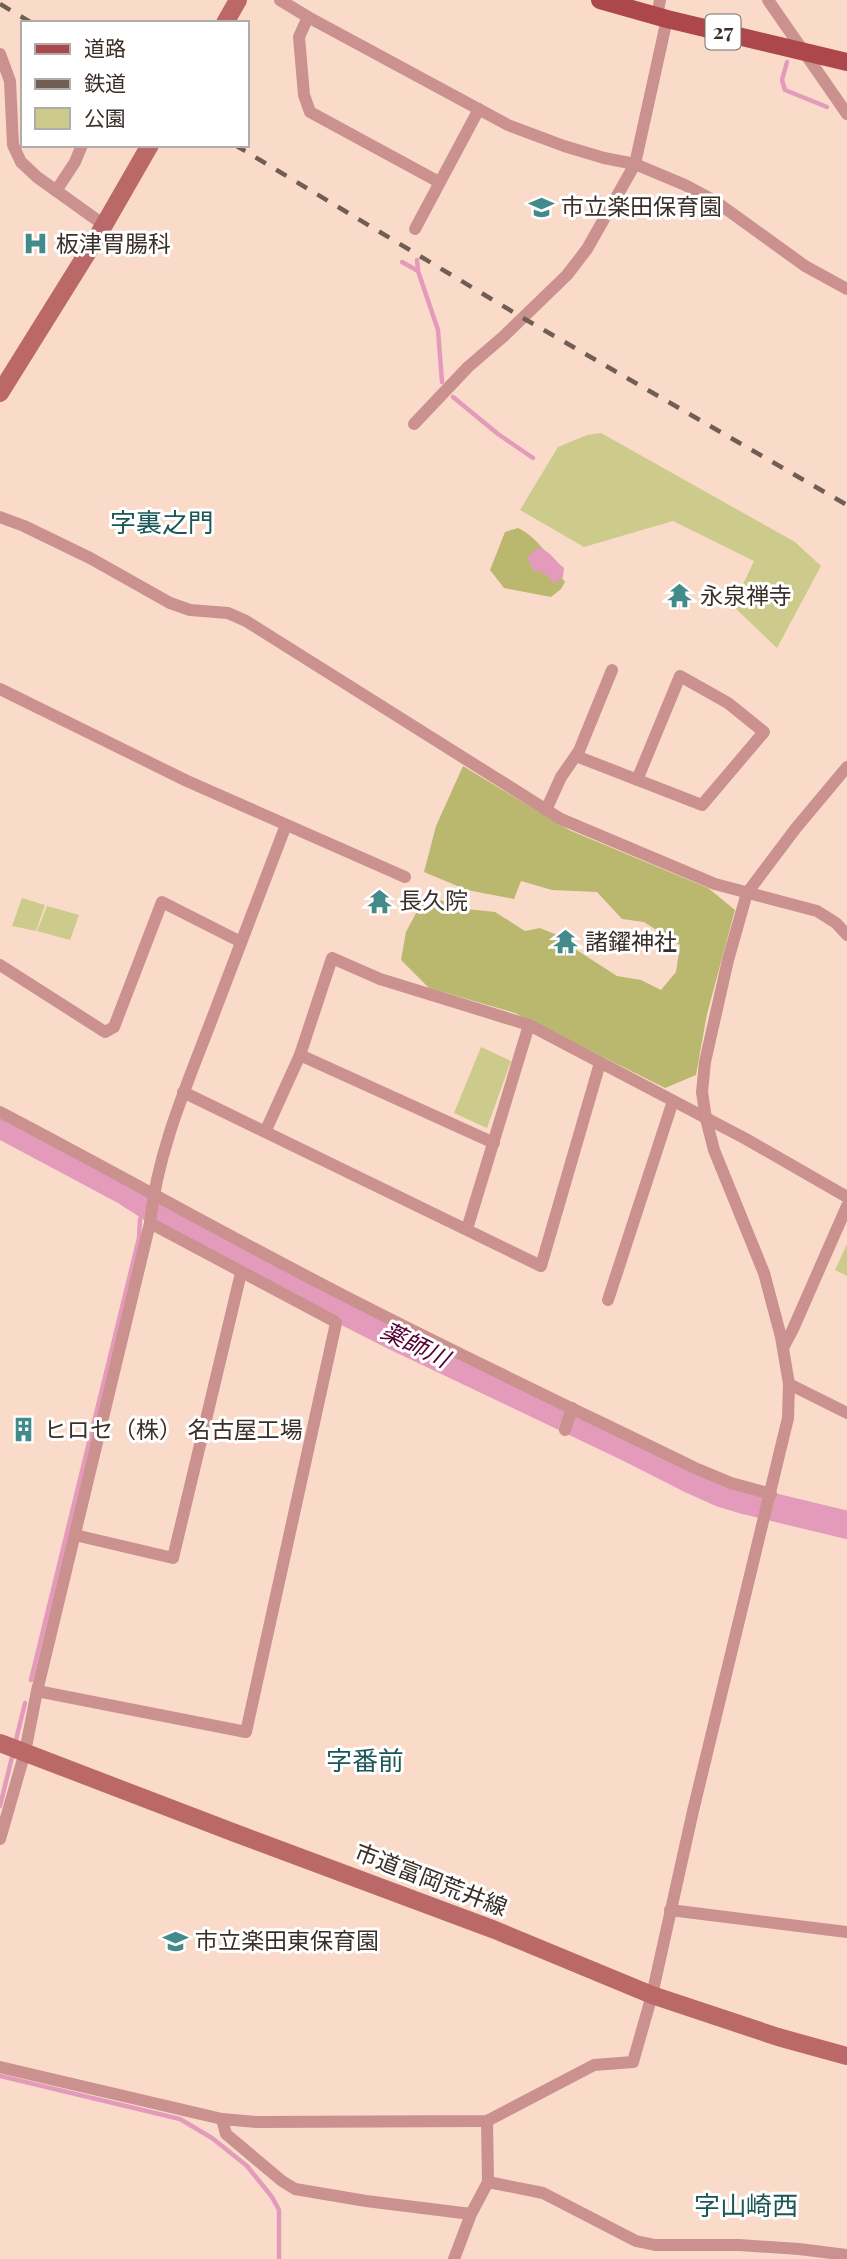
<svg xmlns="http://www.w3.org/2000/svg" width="847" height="2259" font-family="'Playfair Display','Noto Sans JP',serif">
  <rect width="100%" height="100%" fill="#fadbca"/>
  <!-- green -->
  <g fill="#cccb8b">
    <polygon points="601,433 795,542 821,566 777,648 733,606 754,561 673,521 584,547 520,510 558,447 587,435"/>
    <polygon points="22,898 45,905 36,931 12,926"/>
    <polygon points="47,906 79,915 70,940 37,931"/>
    <polygon points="481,1047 511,1061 487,1128 454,1113"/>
    <polygon points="847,1244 847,1276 835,1270"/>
  </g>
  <!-- forest -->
  <g fill="#b9b86e">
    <path d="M 518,528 C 542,540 550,560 565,582 L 561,589 L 551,597 L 504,588 L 490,570 L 505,532 Z"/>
    <polygon points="463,766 569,830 708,888 735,910 707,1014 696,1075 665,1088 515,1013 429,988 401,960 406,932 424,898 449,902 467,909 495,912 525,931 540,928 562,937 575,949 617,976 641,980 661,990 676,972 680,945 644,922 622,919 597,892 552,890 521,881 514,899 467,890 424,872 436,826"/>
  </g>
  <!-- water -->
  <path fill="#e49bbb" d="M 539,547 C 553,554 553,559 564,568 L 563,577 L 554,584 L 547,575 L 533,570 L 527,557 Z"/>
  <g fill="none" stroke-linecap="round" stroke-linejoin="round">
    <!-- stream -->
    <g stroke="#e49bbb" stroke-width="4.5">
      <polyline points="787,62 782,80 785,90 827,107"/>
      <polyline points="417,260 418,270"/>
      <polyline points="402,262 418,271 438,330 442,382"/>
      <polyline points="453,397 498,434 533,458"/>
      <polyline points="140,1203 141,1202"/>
      <polyline points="31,1680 139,1238 140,1219"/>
      <polyline points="15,1744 25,1703"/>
      <polyline points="0,1806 13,1753"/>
      <polyline points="0,2076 180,2119 212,2138 247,2166 272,2197 279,2210 279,2259"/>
    </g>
    <!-- river -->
    <polyline stroke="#e49bbb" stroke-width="28" points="0,1124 125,1191 181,1227 268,1272 390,1334 627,1447 692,1480 721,1493 748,1501 847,1525"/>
    <!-- street -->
    <g stroke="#ca918f" stroke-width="12">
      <polyline points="280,0 308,17 508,125 564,146 604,158 635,164 685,185 715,201 805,266 847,289"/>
      <polyline points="768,0 847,114"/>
      <polyline points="657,15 660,0"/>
      <polyline points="308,17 299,37 304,95 310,112 439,182"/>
      <polyline points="0,54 10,81 13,145 21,162 37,177 104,225"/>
      <polyline points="56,191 75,162 82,145"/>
      <polyline points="415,229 479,109"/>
      <polyline points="414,424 468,367 504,336 567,275 587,249 635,164 667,19"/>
      <polyline points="0,517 24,526 90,558 170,603 190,610 228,613 246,621 561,819 715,884 817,911 836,923 847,935"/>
      <polyline points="0,689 187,781 405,877"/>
      <polyline points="576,756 702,805 764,732 728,703 680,676 637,780"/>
      <polyline points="546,810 561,777 579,751 612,670"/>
      <polyline points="0,965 105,1032 114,1027 162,902 241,942"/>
      <polyline points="300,1055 494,1143"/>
      <polyline points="183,1092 541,1266 600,1063"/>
      <path d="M 0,1112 C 113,1171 224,1234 337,1292 C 455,1353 576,1410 695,1468 L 731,1483 L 771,1494"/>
      <polyline points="266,1130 300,1055 332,958 380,979 529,1025 746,1139 847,1197"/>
      <polyline points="150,1223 334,1321"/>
      <polyline points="467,1229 529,1025"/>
      <polyline points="608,1300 673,1101"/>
      <polyline points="783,1348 793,1329 847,1206"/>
      <polyline points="789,1384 847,1413"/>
      <polyline points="565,1430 572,1408"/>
      <polyline points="75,1535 173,1558 241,1273"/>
      <polyline points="37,1691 246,1732 336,1323"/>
      <path d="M 0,1839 L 25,1752 L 37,1691 L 150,1223 C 157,1154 185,1089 210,1024 C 235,958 261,891 286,825"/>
      <polyline points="670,1910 847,1932"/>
      <polyline points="0,2067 222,2119 257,2122 487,2121 594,2065 633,2062 652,1995 693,1811 788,1418 789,1384 781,1337 764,1273 714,1150 706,1119 702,1092 705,1062 728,960 747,893 796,828 847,767"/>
      <polyline points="222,2119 226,2134 282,2181 295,2189 366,2201 471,2214"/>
      <polyline points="487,2121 488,2182"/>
      <polyline points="454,2259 471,2214 488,2182 543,2193 636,2241 655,2245 739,2245 799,2249 847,2255"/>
    </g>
    <!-- secondary -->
    <g stroke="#ba6868" stroke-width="18">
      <polyline points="225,23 238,0"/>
      <polyline points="0,393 96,239 150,145"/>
      <polyline points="0,1743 235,1833 495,1930 652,1995 778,2037 847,2056"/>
    </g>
    <!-- primary -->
    <polyline stroke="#ac484b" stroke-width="18" points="600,0 667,19 847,62"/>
    <!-- rail -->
    <g stroke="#705e55" stroke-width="4.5" stroke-dasharray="12 12" stroke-linecap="butt">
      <polyline points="0,4 32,23"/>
      <polyline points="235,145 523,318 847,505"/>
    </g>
  </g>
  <!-- icons -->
  <defs>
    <symbol id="school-bare" viewBox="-9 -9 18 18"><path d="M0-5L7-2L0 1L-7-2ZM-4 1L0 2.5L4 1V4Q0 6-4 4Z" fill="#438b8a" stroke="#fff" stroke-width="2.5" paint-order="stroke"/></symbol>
    <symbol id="hospital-bare" viewBox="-9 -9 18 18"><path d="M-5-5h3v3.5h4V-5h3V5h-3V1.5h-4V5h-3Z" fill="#438b8a" stroke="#fff" stroke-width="2.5" paint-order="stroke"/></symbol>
    <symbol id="temple-bare" viewBox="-9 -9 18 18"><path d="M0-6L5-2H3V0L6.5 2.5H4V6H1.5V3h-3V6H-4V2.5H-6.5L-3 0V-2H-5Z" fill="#438b8a" stroke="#fff" stroke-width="2.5" paint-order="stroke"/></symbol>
    <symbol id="building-bare" viewBox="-9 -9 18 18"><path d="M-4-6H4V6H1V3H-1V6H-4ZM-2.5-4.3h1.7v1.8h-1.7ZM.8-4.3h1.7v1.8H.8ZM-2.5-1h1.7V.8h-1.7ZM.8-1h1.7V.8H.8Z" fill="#438b8a" stroke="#fff" stroke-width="2.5" paint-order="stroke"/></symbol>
  </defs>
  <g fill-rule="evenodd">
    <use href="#school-bare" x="524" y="190" width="35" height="35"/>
    <use href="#hospital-bare" x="18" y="226" width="35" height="35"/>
    <use href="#temple-bare" x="662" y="578" width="35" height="35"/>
    <use href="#temple-bare" x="362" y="884" width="35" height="35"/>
    <use href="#temple-bare" x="548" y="924" width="35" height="35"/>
    <use href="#building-bare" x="6" y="1412" width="35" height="35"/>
    <use href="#school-bare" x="158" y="1924" width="35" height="35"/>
  </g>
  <g text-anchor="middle" stroke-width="6" stroke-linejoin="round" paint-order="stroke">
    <!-- shield labels -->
    <rect fill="#fff" stroke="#766d69" stroke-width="2" x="705.5" y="14.5" width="35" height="35" rx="5"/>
    <g font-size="21" font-weight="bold" fill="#3b2f29">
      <text x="723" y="39">27</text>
    </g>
    <!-- poi labels -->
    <g font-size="23" fill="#3b2f29" stroke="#fff" text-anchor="start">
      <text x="561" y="215">市立楽田保育園</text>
      <text x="56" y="252">板津胃腸科</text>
      <text x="700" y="604">永泉禅寺</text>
      <text x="399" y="909">長久院</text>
      <text x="585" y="950">諸鑃神社</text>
      <text x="44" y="1438">ヒロセ（株） 名古屋工場</text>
      <text x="195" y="1949">市立楽田東保育園</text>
    </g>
    <!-- street labels -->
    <g font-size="23" fill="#3b2f29" stroke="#fff">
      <text transform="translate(431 1880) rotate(21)" y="8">市道富岡荒井線</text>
    </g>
    <!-- water labels -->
    <g font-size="24" font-style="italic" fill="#570034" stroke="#fff">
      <text transform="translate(415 1345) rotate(26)" y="8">薬師川</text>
    </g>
    <!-- quarter labels -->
    <g font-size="26" fill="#1b5756" stroke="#fff">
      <text x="162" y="532">字裏之門</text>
      <text x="365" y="1770">字番前</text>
      <text x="746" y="2215">字山崎西</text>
    </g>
  </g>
  <!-- legend -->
  <rect x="21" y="21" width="228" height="126" fill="#ffffff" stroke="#b1aca9" stroke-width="2"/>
  <rect x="35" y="44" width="35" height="10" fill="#ac484b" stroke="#b1aca9" stroke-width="2"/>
  <text x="84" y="56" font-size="21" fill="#3b2f29">道路</text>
  <rect x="35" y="79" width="35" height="10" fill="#705e55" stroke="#b1aca9" stroke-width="2"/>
  <text x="84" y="91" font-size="21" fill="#3b2f29">鉄道</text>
  <rect x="35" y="108" width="35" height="21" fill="#cccb8b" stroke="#b1aca9" stroke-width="2"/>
  <text x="84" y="126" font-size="21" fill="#3b2f29">公園</text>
</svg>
